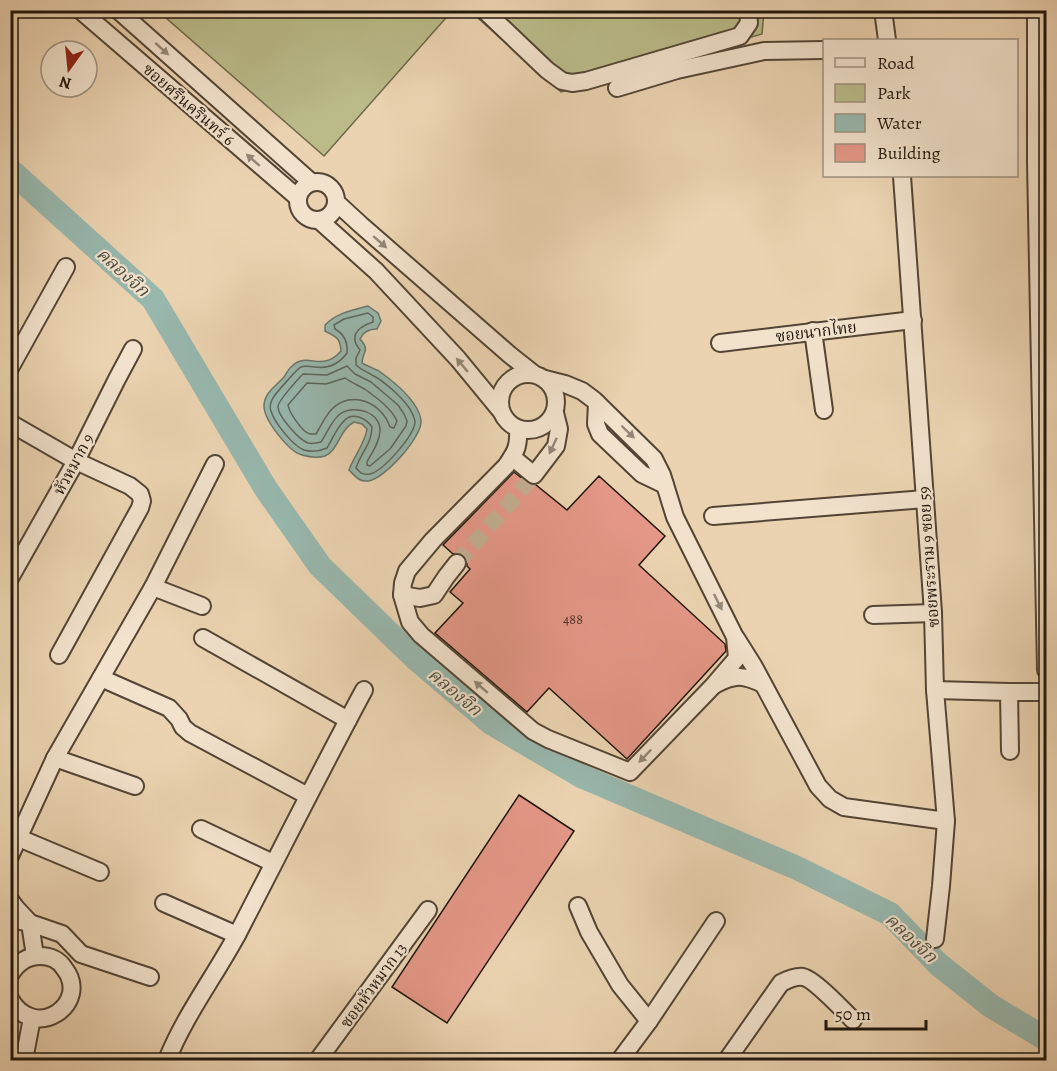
<svg xmlns="http://www.w3.org/2000/svg" width="1057" height="1071" font-family="Alegreya,'Noto Serif Thai',serif">
  <rect width="100%" height="100%" fill="#ebd3b1"/>
  <filter id="stains"><feTurbulence type="fractalNoise" baseFrequency=".00333" numOctaves="4"/><feColorMatrix values="0 0 0 0 .2 0 0 0 0 .09 0 0 0 0 .02 0 0 0 .5 -.17"/></filter>
  <radialGradient id="worn" r=".72"><stop offset=".6" stop-color="#630" stop-opacity="0"/><stop offset="1" stop-color="#630" stop-opacity=".3"/></radialGradient>
  <!-- green -->
  <g fill="#babb89" stroke="#6d684a" stroke-width="1.5">
    <polygon points="158,11 452,11 324,156"/>
    <polygon points="470,11 764,11 762,34 561,92"/>
  </g>
  <!-- water -->
  <path fill="#98b7ad" stroke="#68776d" stroke-width="1.5" d="M 368,306 L 378,313 L 381,321 L 377,329 C 369,329 363,332 360,339 C 371,351 362,352 362,363 C 367,366 373,368 379,371 C 393,381 418,401 421,420 C 423,436 385,479 368,481 C 359,482 355,476 349,470 C 354,456 365,443 367,429 L 362,424 L 354,422 C 340,429 338,451 325,456 C 318,458 309,457 302,455 C 289,452 264,420 264,406 C 264,393 276,386 284,377 C 287,373 288,369 292,366 C 308,351 322,373 341,351 C 340,337 336,337 325,331 L 325,325 C 336,313 353,310 368,306 Z"/>
  <g fill="none" stroke-linecap="round" stroke-linejoin="round">
    <!-- shore -->
    <g stroke="#5c665c" stroke-width="1.5">
      <path d="M 368,313 L 373,317 L 373,322 C 366,324 353,330 355,340 C 355,344 358,347 360,350 L 356,358 L 356,365 C 361,370 366,371 372,375 C 384,381 407,401 412,413 C 413,415 415,420 415,422 C 414,436 383,471 370,474 C 366,475 364,474 361,473 L 356,468 C 361,453 372,443 372,427 C 366,418 352,411 343,422 C 336,429 332,440 327,448 C 320,451 311,452 304,450 C 293,446 274,422 271,411 C 269,407 271,401 273,398 C 275,394 298,368 301,367 C 305,365 310,367 315,367 C 329,369 339,364 347,353 C 348,342 344,334 335,329 L 334,325 L 344,319 Z"/>
      <path d="M 347,366 L 355,374 L 371,382 L 398,405 L 404,414 L 407,421 L 406,426 L 390,449 L 370,466 L 367,465 L 367,462 C 372,452 379,444 380,431 C 381,412 354,404 340,414 C 332,420 327,433 321,442 C 317,443 312,444 308,443 C 299,440 278,416 278,407 C 277,402 299,378 303,374 L 327,375 Z"/>
      <path d="M 345,378 C 352,383 360,386 366,390 C 377,398 392,409 397,421 L 394,428 L 390,427 C 382,403 352,389 332,409 C 325,416 321,426 316,434 C 314,434 312,434 310,434 C 302,432 289,412 288,405 L 307,383 L 326,384 Z"/>
    </g>
    <!-- river -->
    <polyline stroke="#98b7ad" stroke-width="24" points="10,170 153,299 266,489 320,566 415,658 491,723 581,776 797,868 890,914 938,964 991,1006 1046,1039"/>
  </g>
  <!-- building -->
  <g fill="#e49787" stroke="#20160c" stroke-width="1.5">
    <polygon points="514,472 528,483 536,485 567,510 599,476 665,536 639,565 725,644 726,651 627,759 549,688 527,712 435,633 463,603 450,592 470,569 467,566 467,560 464,555 459,553 453,554 443,545"/>
    <polygon points="519,795 574,831 447,1023 392,987"/>
  </g>
  <g fill="none" stroke-linecap="round" stroke-linejoin="round">
    <!-- minor-tunnel -->
    <polyline stroke="#c2ad90" stroke-width="16" stroke-dasharray="16 8" stroke-linecap="butt" points="457,563 534,475"/>
    <defs>
      <g id="minor">
        <polyline points="80,10 298,198"/>
        <polyline points="118,10 311,182"/>
        <polyline points="484,10 547,70 562,81 572,83 586,81 740,36 749,23 748,10"/>
        <polyline points="883,10 887,40"/>
        <polyline points="1036,10 1036,163 1046,670"/>
        <polyline points="617,88 677,70 764,51 824,50"/>
        <polyline points="902,176 928,542 933,613 935,690 946,821 941,886 935,939"/>
        <circle cx="317" cy="201" r="19"/>
        <polyline points="336,202 361,225 510,355 534,374"/>
        <polyline points="319,220 376,271 458,359 500,410"/>
        <polyline points="813,331 824,410"/>
        <polyline points="720,343 913,320"/>
        <polyline points="10,368 66,267"/>
        <circle cx="528" cy="402" r="28"/>
        <polyline points="597,403 596,424 600,434 642,474 665,485"/>
        <polyline points="10,423 76,461 130,486 140,494 142,501 140,508 59,655"/>
        <path d="M 518,429 C 519,446 516,452 506,466 L 433,540 L 407,571 L 403,583 L 402,595 L 410,622 L 421,635 L 533,731 L 548,739 L 630,772 L 713,686 L 737,658 L 735,637 L 675,517 L 662,475 L 654,459 L 594,400 L 582,391 L 565,384 L 545,379"/>
        <polyline points="512,457 534,475 556,446 559,429 555,413"/>
        <polyline points="713,516 925,499"/>
        <polyline points="10,578 76,461 117,379 133,349"/>
        <polyline points="153,587 202,606"/>
        <polyline points="402,595 420,598 434,595 446,577 457,563"/>
        <polyline points="873,615 933,613"/>
        <polyline points="203,638 348,720"/>
        <polyline points="736,638 753,665 818,786 830,799 844,807 946,821"/>
        <polyline points="101,678 169,708 179,719 183,727 190,733 308,796"/>
        <path d="M 716,684 C 736,674 743,675 763,684"/>
        <polyline points="935,690 1009,692 1046,692"/>
        <polyline points="1009,692 1010,751"/>
        <polyline points="55,758 135,786"/>
        <polyline points="201,829 273,863"/>
        <polyline points="19,838 100,872"/>
        <polyline points="10,856 55,758 153,587 215,464"/>
        <polyline points="10,900 16,908 30,923 62,934 81,954 150,977"/>
        <polyline points="164,903 237,935"/>
        <polyline points="578,906 589,932 620,985 649,1021"/>
        <polyline points="20,921 30,923 35,956"/>
        <path d="M 10,975 C 17,963 26,956 40,956 C 50,956 59,960 64,968 C 92,1003 35,1043 10,999"/>
        <polyline points="24,1060 32,1018"/>
        <path d="M 167,1060 C 185,1015 215,976 238,933 C 280,852 321,770 364,690"/>
        <polyline points="318,1060 428,910"/>
        <polyline points="620,1060 649,1021 716,921"/>
        <path d="M 727,1060 L 781,983 C 787,980 796,976 803,977 C 814,979 844,1011 853,1020"/>
      </g>
    </defs>
    <!-- minor casing -->
    <use href="#minor" stroke="#534535" stroke-width="20"/>
    <!-- minor -->
    <use href="#minor" stroke="#f2e2cc" stroke-width="16"/>
  </g>
  <!-- one-way arrows -->
  <defs><path id="oneway-solid" d="M-6-.8H1V-3.2L6.5 0L1 3.2V.8H-6Z" transform="scale(1.5)"/></defs>
  <g fill="#948676">
    <use href="#oneway-solid" transform="translate(162 49) rotate(42)"/>
    <use href="#oneway-solid" transform="translate(253 160) rotate(-139)"/>
    <use href="#oneway-solid" transform="translate(380 242) rotate(41)"/>
    <use href="#oneway-solid" transform="translate(462 365) rotate(-130)"/>
    <use href="#oneway-solid" transform="translate(628 432) rotate(44)"/>
    <use href="#oneway-solid" transform="translate(553 446) rotate(115)"/>
    <use href="#oneway-solid" transform="translate(718 602) rotate(63)"/>
    <use href="#oneway-solid" transform="translate(481 687) rotate(-139)"/>
    <use href="#oneway-solid" transform="translate(645 756) rotate(134)"/>
  </g>
  <g text-anchor="middle" stroke-width="4.5" stroke-linejoin="round" paint-order="stroke">
    <!-- number labels -->
    <g font-size="14" fill="#51362b">
      <text x="573" y="624">488</text>
    </g>
    <!-- street labels -->
    <g font-size="16" fill="#20160c" stroke="#f2e2cc">
      <text transform="translate(189 104) rotate(41)" y="6">ซอยศรีนครินทร์ 6</text>
      <text transform="translate(816 331) rotate(-7)" y="6">ซอยนากไทย</text>
      <text transform="translate(73 464) rotate(-62)" y="6">หัวหมาก 9</text>
      <text transform="translate(928 557) rotate(-94)" y="6">ซอยพระราม 9 ซอย 59</text>
      <text transform="translate(373 985) rotate(-54)" y="6">ซอยหัวหมาก 13</text>
    </g>
    <!-- water labels -->
    <g font-size="18" font-style="italic" fill="#4a4e44" stroke="#f2e2cc">
      <text transform="translate(123 272) rotate(42)" y="6">คลองจิก</text>
      <text transform="translate(455 692) rotate(40)" y="6">คลองจิก</text>
      <text transform="translate(911 938) rotate(43)" y="6">คลองจิก</text>
    </g>
  </g>
  <!-- margin -->
  <rect width="1057" height="1071" fill="none" stroke="#ebd3b1" stroke-width="36"/>
  <rect x="12" y="12" width="1033" height="1047" fill="none" stroke="#20160c" stroke-width="3"/>
  <rect x="18" y="18" width="1021" height="1035" fill="none" stroke="#20160c" stroke-width="1.5"/>
  <!-- legend -->
  <rect x="823" y="39" width="195" height="138" fill="#f2e2cc" stroke="#9e907f" stroke-width="1.5"/>
  <rect x="835" y="58" width="30" height="9" fill="#f2e2cc" stroke="#9e907f" stroke-width="1.5"/>
  <text x="877" y="69" font-size="18" fill="#20160c">Road</text>
  <rect x="835" y="84" width="30" height="18" fill="#babb89" stroke="#9e907f" stroke-width="1.5"/>
  <text x="877" y="99" font-size="18" fill="#20160c">Park</text>
  <rect x="835" y="114" width="30" height="18" fill="#98b7ad" stroke="#9e907f" stroke-width="1.5"/>
  <text x="877" y="129" font-size="18" fill="#20160c">Water</text>
  <rect x="835" y="144" width="30" height="18" fill="#e49787" stroke="#9e907f" stroke-width="1.5"/>
  <text x="877" y="159" font-size="18" fill="#20160c">Building</text>
  <!-- north arrow -->
  <g transform="translate(69 69) rotate(195)"><circle r="28" fill="#f2e2cc" stroke="#9e907f" stroke-width="1.5"/>
  <path d="M0-4.5L10 22L0 15L-10 22Z" fill="#8f2418"/>
  <text y="-9" font-size="16" font-weight="bold" text-anchor="middle" fill="#20160c">N</text>
  </g>
  <!-- scale -->
  <path d="M826 1020v9h100v-9" fill="none" stroke="#20160c" stroke-width="3"/>
  <text x="835" y="1020" font-size="18" fill="#20160c" stroke="#f2e2cc" stroke-width="4.5" paint-order="stroke">50 m</text>
  <rect width="100%" height="100%" filter="url(#stains)"/>
  <rect width="100%" height="100%" fill="url(#worn)"/>
</svg>
